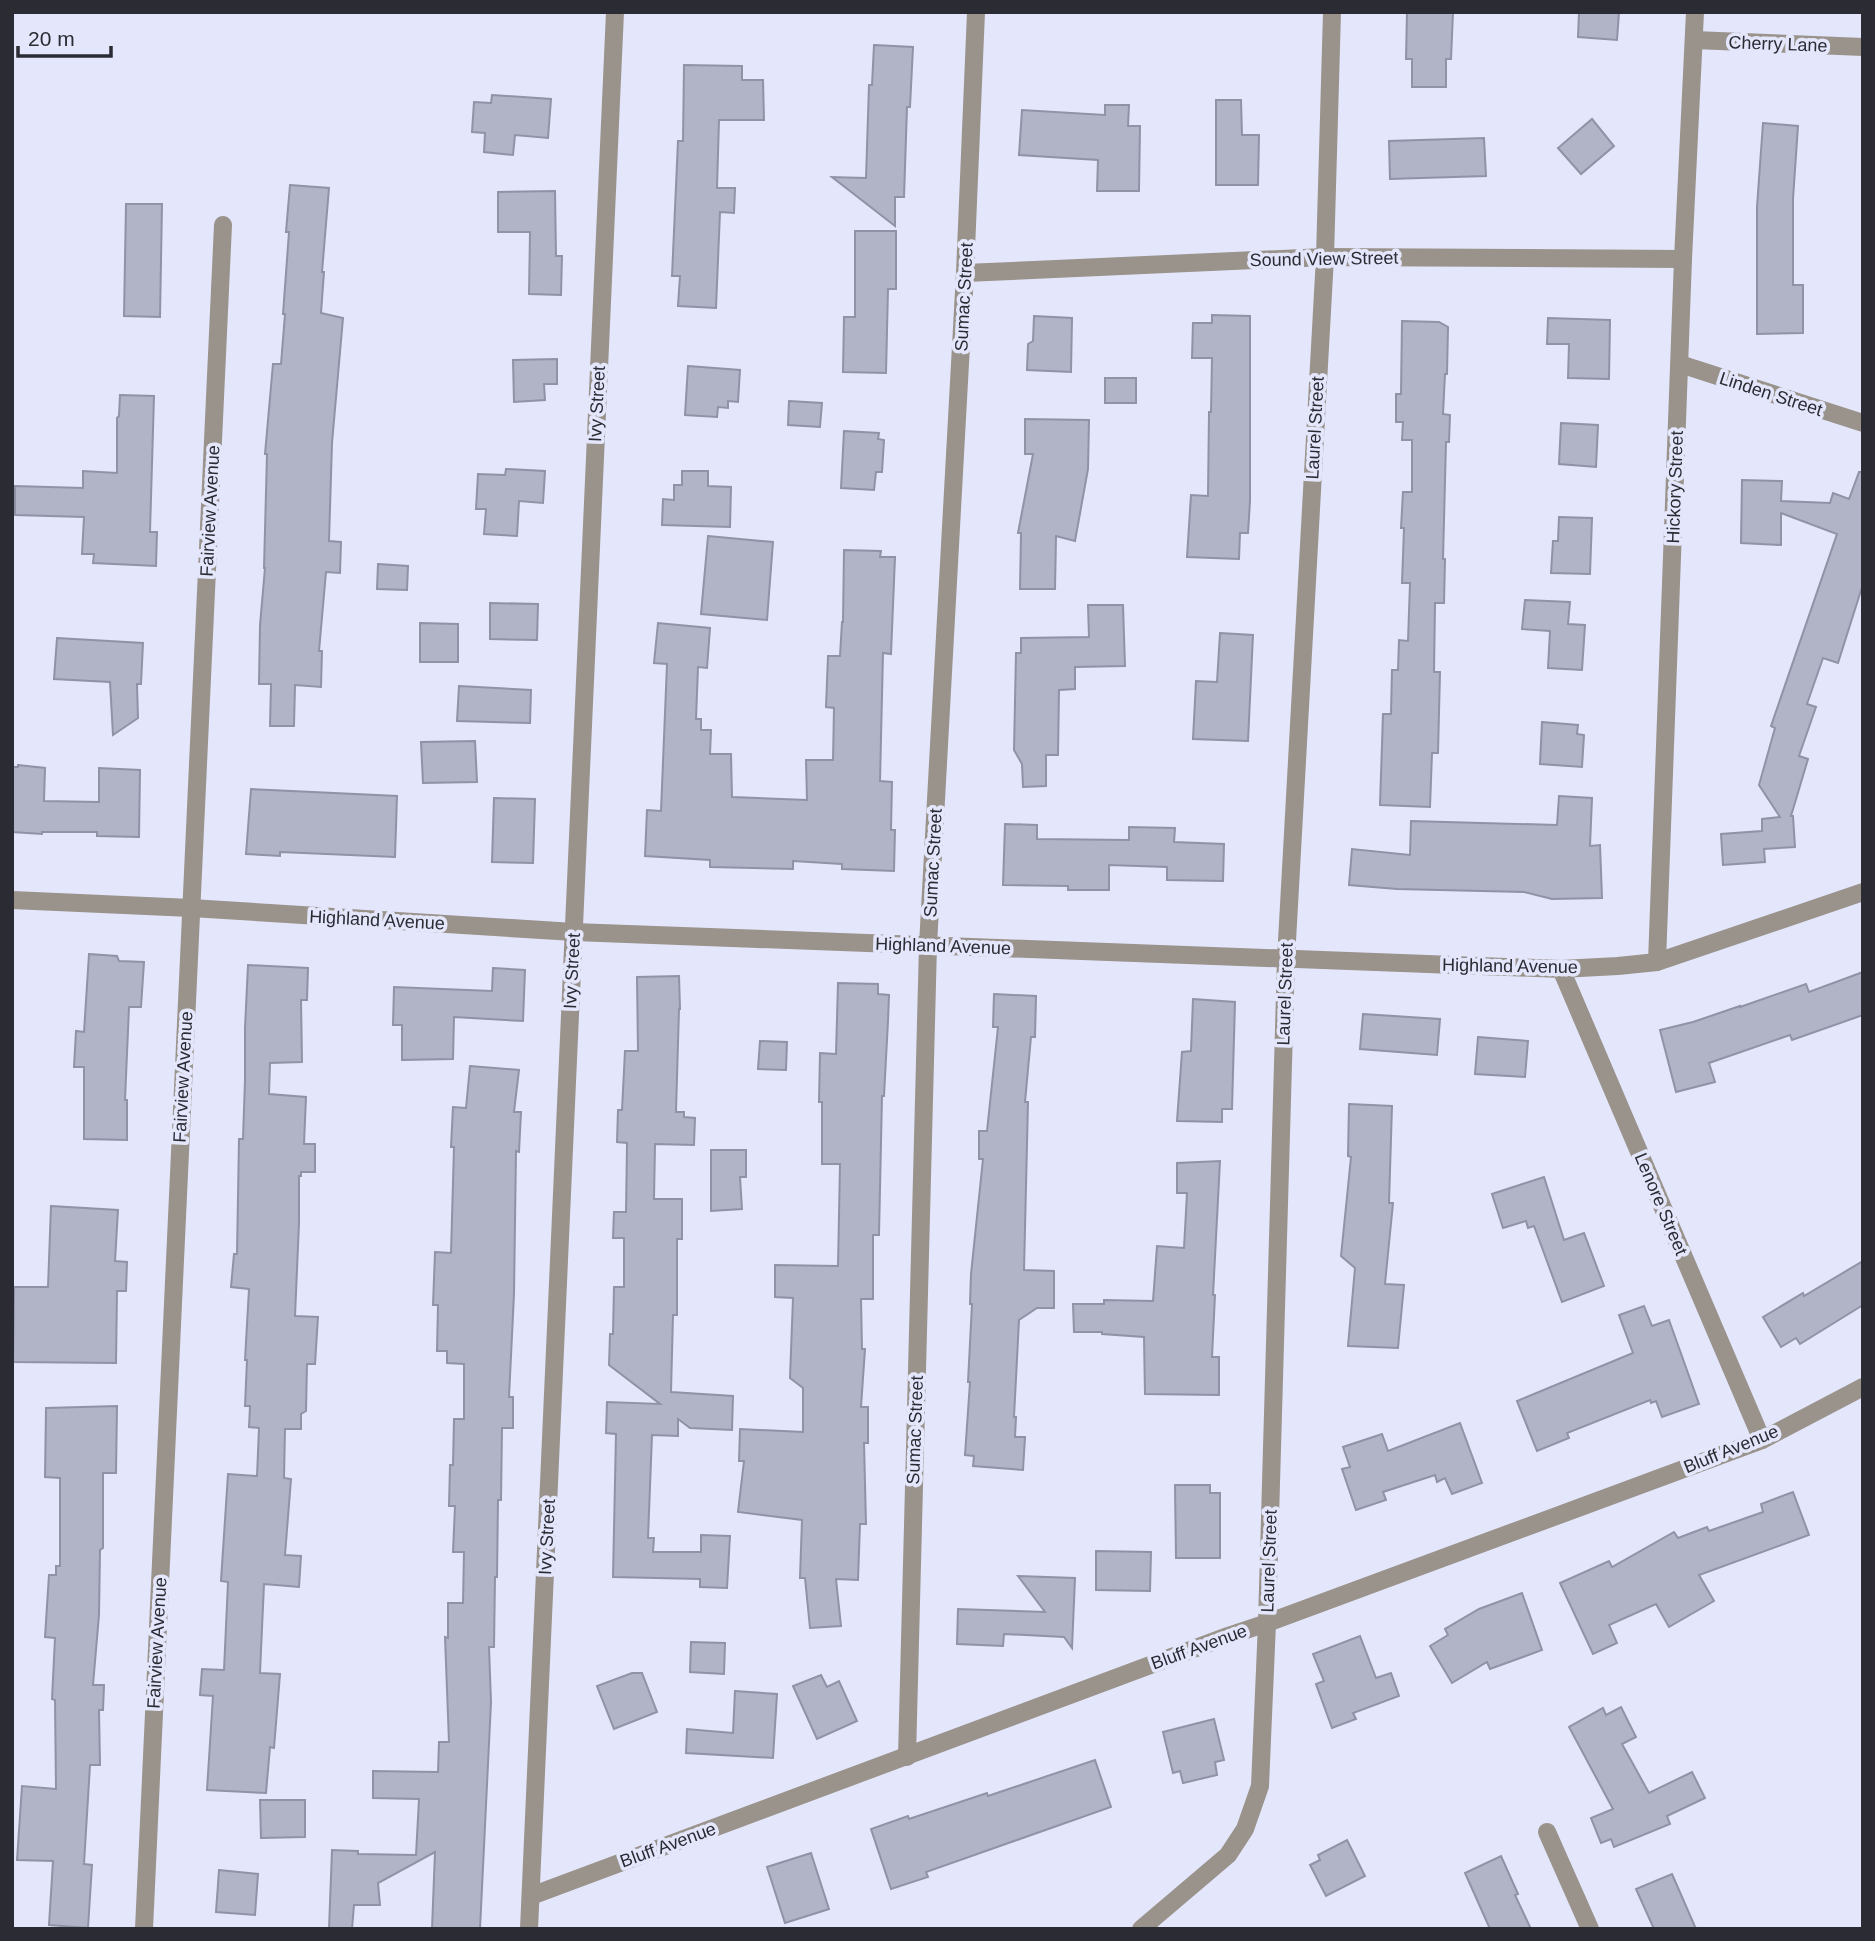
<svg xmlns="http://www.w3.org/2000/svg" width="1875" height="1941" font-family="Arial,sans-serif">
  <rect width="100%" height="100%" fill="#e4e6fc"/>
  <!-- building -->
  <g fill="#b1b3c7" stroke="#9092a6" stroke-width="2">
    <polygon points="1407,12 1453,12 1451,59 1446,59 1446,87 1412,87 1412,59 1406,59"/>
    <polygon points="1579,12 1619,12 1617,40 1578,37"/>
    <polygon points="874,45 913,47 910,107 907,107 904,197 895,197 895,226 832,177 866,178 869,85 872,85"/>
    <polygon points="684,65 742,66 742,80 763,80 764,120 719,120 717,188 735,188 734,213 720,212 716,308 678,306 680,276 672,276 678,141 683,141"/>
    <polygon points="492,95 551,99 548,138 515,135 513,155 484,152 485,133 472,132 474,102 491,103"/>
    <polygon points="1216,100 1241,100 1242,135 1259,135 1258,185 1216,185"/>
    <polygon points="1105,105 1129,105 1128,126 1140,126 1139,191 1097,191 1098,160 1019,155 1022,110 1105,115"/>
    <polygon points="1592,119 1614,146 1581,174 1558,148"/>
    <polygon points="1763,123 1798,126 1793,199 1793,285 1803,285 1803,333 1757,334 1757,207"/>
    <polygon points="1484,138 1486,176 1390,179 1389,141"/>
    <polygon points="290,185 329,188 322,272 324,272 321,313 343,318 332,443 329,541 341,542 340,573 326,572 319,651 322,651 321,687 295,685 294,726 270,726 271,684 259,684 260,625 265,568 264,568 267,454 265,454 273,364 281,364 285,314 283,314 289,232 286,232"/>
    <polygon points="555,191 556,256 562,256 561,295 529,294 530,232 498,232 498,192"/>
    <polygon points="126,204 162,204 160,317 124,316"/>
    <polygon points="855,231 896,231 896,289 888,289 886,373 843,372 844,317 855,317"/>
    <polygon points="1212,315 1250,316 1250,501 1248,533 1240,533 1239,559 1187,557 1191,495 1208,496 1209,412 1211,412 1212,358 1192,358 1193,323 1212,323"/>
    <polygon points="1034,316 1072,318 1071,372 1027,370 1028,344 1033,341"/>
    <polygon points="1548,318 1610,320 1609,379 1568,378 1569,344 1547,344"/>
    <polygon points="1402,321 1439,322 1448,327 1447,374 1445,374 1443,414 1450,415 1449,442 1446,442 1443,559 1445,559 1444,603 1435,603 1434,672 1440,672 1438,753 1432,753 1430,807 1380,805 1383,714 1391,714 1392,670 1398,670 1399,640 1408,641 1410,583 1402,583 1404,528 1401,528 1403,492 1412,492 1412,440 1402,440 1403,422 1396,422 1396,394 1401,394"/>
    <polygon points="557,359 557,384 544,384 545,400 514,402 513,360"/>
    <polygon points="688,366 740,370 738,402 728,401 728,408 718,407 717,417 685,415"/>
    <rect x="1105" y="378" width="31" height="25"/>
    <polygon points="120,395 154,396 150,532 157,532 156,566 93,563 94,554 82,554 84,517 15,515 15,486 83,488 83,471 117,473 117,418 119,416"/>
    <polygon points="789,401 822,403 820,427 788,425"/>
    <polygon points="1025,419 1089,420 1088,469 1075,541 1056,536 1055,589 1020,589 1021,533 1018,533 1033,454 1025,454"/>
    <polygon points="1561,423 1598,425 1596,467 1559,464"/>
    <polygon points="844,431 879,433 878,439 884,440 882,472 876,472 874,490 841,488"/>
    <polygon points="506,469 545,471 543,503 519,501 517,536 484,534 486,509 476,509 478,474 505,475"/>
    <polygon points="682,471 708,471 708,486 731,487 730,527 662,525 663,499 674,500 674,485 682,485"/>
    <polygon points="1859,472 1863,472 1863,584 1838,663 1823,658 1807,704 1816,707 1799,756 1808,759 1791,816 1793,816 1795,847 1764,849 1765,862 1723,865 1721,834 1762,831 1762,819 1780,817 1759,785 1775,728 1771,726 1837,534 1781,513 1781,545 1741,543 1742,480 1782,481 1781,501 1830,503 1833,493 1849,499"/>
    <polygon points="1559,517 1592,518 1590,574 1551,573 1553,541 1558,541"/>
    <polygon points="708,536 773,542 767,620 701,614"/>
    <polygon points="844,550 881,551 880,557 895,557 891,654 883,653 880,781 892,782 891,830 895,830 894,871 842,869 842,864 793,861 793,869 710,867 710,860 645,856 647,810 661,811 667,664 654,663 658,623 710,628 707,668 698,667 696,719 701,719 701,730 711,730 710,754 731,754 732,797 807,800 806,760 833,760 834,708 826,707 828,656 840,656 842,622 843,622"/>
    <polygon points="378,564 408,566 407,590 377,589"/>
    <polygon points="1525,600 1570,602 1568,624 1585,625 1582,670 1548,668 1550,631 1522,629"/>
    <polygon points="490,603 538,604 537,640 490,639"/>
    <polygon points="1088,605 1123,605 1125,666 1075,667 1075,689 1059,690 1058,755 1046,755 1046,786 1023,787 1022,764 1014,750 1016,653 1021,653 1021,638 1089,637"/>
    <polygon points="420,623 458,624 458,662 420,662"/>
    <polygon points="1220,633 1253,635 1248,741 1193,739 1196,681 1217,682"/>
    <polygon points="57,638 143,643 141,684 137,684 138,718 113,735 110,682 54,679"/>
    <polygon points="459,686 531,690 530,723 457,721"/>
    <polygon points="1542,722 1578,725 1577,734 1584,735 1582,767 1540,764"/>
    <polygon points="475,741 477,782 423,783 421,742"/>
    <polygon points="18,765 45,768 44,801 99,802 99,768 140,770 139,837 97,836 97,832 42,832 42,834 12,832 12,767 18,767"/>
    <polygon points="251,789 397,796 395,857 280,852 280,856 246,854"/>
    <polygon points="1559,796 1592,798 1590,846 1600,845 1602,898 1552,899 1524,892 1397,889 1349,885 1352,849 1410,855 1411,821 1557,825"/>
    <polygon points="494,798 535,799 533,863 492,862"/>
    <polygon points="1005,824 1037,825 1037,839 1129,840 1129,827 1175,828 1174,842 1224,844 1223,881 1167,880 1167,867 1109,865 1109,890 1068,890 1068,886 1003,885"/>
    <polygon points="89,954 117,956 119,961 144,962 141,1007 129,1007 125,1100 127,1100 127,1140 84,1139 84,1067 74,1067 76,1031 84,1032"/>
    <polygon points="248,965 308,968 307,1000 301,1000 302,1062 270,1063 269,1094 306,1097 304,1144 315,1144 315,1172 301,1172 301,1176 299,1176 299,1223 295,1316 318,1317 315,1364 307,1364 306,1411 301,1414 301,1429 285,1429 284,1478 291,1479 285,1555 301,1556 299,1587 264,1584 260,1673 280,1674 274,1748 270,1747 266,1793 207,1790 213,1696 200,1695 202,1669 224,1670 228,1582 221,1581 228,1474 257,1476 259,1428 249,1427 250,1406 245,1406 247,1360 245,1360 249,1289 231,1287 234,1254 237,1254 239,1139 243,1139 245,1080 245,1028"/>
    <polygon points="493,968 525,970 523,1021 454,1017 453,1059 402,1060 402,1025 393,1025 394,987 492,991"/>
    <polygon points="1863,972 1863,1015 1792,1040 1790,1035 1709,1063 1715,1082 1676,1092 1660,1030 1693,1022 1740,1006 1740,1007 1806,984 1809,992"/>
    <polygon points="679,976 680,1009 679,1009 676,1112 684,1112 684,1117 695,1118 694,1145 655,1144 654,1199 682,1199 682,1239 677,1239 677,1315 673,1315 671,1392 733,1396 732,1430 690,1428 678,1419 678,1436 652,1435 648,1538 654,1538 653,1552 701,1552 701,1535 730,1536 727,1588 700,1587 700,1579 613,1577 616,1434 606,1433 607,1402 660,1404 609,1365 610,1334 613,1334 614,1287 624,1287 624,1238 613,1238 614,1212 626,1212 627,1143 617,1142 618,1110 622,1110 625,1051 638,1051 637,977"/>
    <polygon points="838,983 878,984 878,994 889,995 888,1021 884,1096 882,1096 879,1235 873,1235 873,1299 861,1299 862,1349 865,1349 861,1407 868,1407 868,1443 864,1443 866,1524 860,1524 858,1580 836,1579 841,1626 810,1628 805,1578 800,1578 802,1520 738,1512 744,1461 739,1461 740,1429 803,1432 803,1388 790,1378 793,1298 775,1297 775,1265 838,1266 840,1164 822,1164 822,1102 819,1102 820,1053 836,1054"/>
    <polygon points="994,994 1036,996 1035,1037 1031,1037 1025,1102 1028,1102 1024,1270 1054,1271 1054,1308 1037,1308 1019,1320 1014,1417 1016,1417 1015,1437 1025,1437 1023,1470 973,1466 974,1456 965,1455 970,1382 968,1382 972,1304 970,1304 971,1274 983,1159 979,1159 979,1131 987,1131 998,1027 993,1027"/>
    <polygon points="1193,999 1235,1002 1232,1109 1222,1109 1222,1122 1177,1121 1182,1052 1191,1051"/>
    <polygon points="1363,1014 1440,1019 1437,1055 1360,1049"/>
    <polygon points="1478,1037 1528,1041 1525,1077 1475,1074"/>
    <polygon points="760,1041 787,1042 786,1070 758,1069"/>
    <polygon points="470,1066 519,1070 514,1112 521,1112 519,1152 516,1151 514,1294 509,1397 513,1397 513,1428 502,1428 501,1500 498,1500 497,1577 495,1577 494,1647 489,1647 491,1702 480,1929 432,1929 435,1852 378,1883 380,1905 354,1905 352,1929 329,1929 332,1850 358,1851 358,1854 416,1855 419,1799 373,1798 373,1771 438,1772 439,1742 449,1742 445,1637 448,1638 448,1603 463,1603 464,1552 453,1552 455,1506 449,1506 450,1465 453,1465 454,1419 464,1419 464,1364 447,1363 447,1351 437,1351 438,1305 433,1305 435,1252 451,1253 454,1147 451,1147 453,1107 466,1108"/>
    <polygon points="1349,1104 1392,1106 1389,1203 1393,1203 1385,1284 1404,1285 1398,1348 1348,1346 1355,1268 1341,1256 1351,1157 1348,1156"/>
    <polygon points="711,1150 746,1150 746,1177 740,1177 742,1209 711,1211"/>
    <polygon points="1220,1161 1213,1295 1215,1295 1212,1357 1219,1357 1219,1395 1145,1394 1144,1337 1102,1334 1102,1332 1074,1332 1073,1304 1104,1304 1104,1300 1153,1301 1157,1246 1184,1248 1187,1193 1177,1193 1177,1163"/>
    <polygon points="1544,1177 1564,1240 1584,1233 1604,1286 1562,1302 1534,1226 1528,1228 1526,1221 1503,1228 1492,1194"/>
    <polygon points="51,1206 118,1210 115,1261 127,1262 126,1291 117,1291 116,1363 13,1362 14,1287 48,1287"/>
    <polygon points="1863,1261 1863,1305 1800,1344 1796,1338 1781,1347 1763,1317 1803,1293 1804,1296"/>
    <polygon points="1644,1306 1652,1326 1669,1320 1699,1404 1662,1417 1656,1401 1651,1403 1650,1400 1567,1433 1569,1438 1537,1451 1517,1401 1633,1353 1619,1315"/>
    <polygon points="117,1406 116,1473 103,1473 103,1548 100,1550 99,1615 93,1685 104,1685 103,1710 99,1710 100,1765 90,1765 84,1864 92,1865 88,1928 49,1925 53,1861 17,1860 22,1786 56,1789 55,1700 52,1699 55,1638 45,1637 49,1575 56,1575 56,1566 60,1566 60,1478 45,1477 46,1408"/>
    <polygon points="1460,1423 1482,1483 1452,1494 1445,1478 1437,1482 1435,1475 1383,1492 1386,1500 1356,1510 1342,1469 1350,1467 1343,1447 1382,1434 1388,1451"/>
    <polygon points="1175,1485 1210,1485 1210,1493 1220,1493 1220,1558 1176,1558"/>
    <polygon points="1793,1492 1809,1535 1699,1575 1714,1601 1669,1627 1656,1604 1609,1625 1617,1643 1593,1654 1560,1583 1609,1561 1612,1567 1674,1532 1678,1538 1707,1527 1709,1531 1763,1512 1761,1504"/>
    <polygon points="1096,1551 1151,1552 1150,1591 1096,1590"/>
    <polygon points="1018,1576 1075,1578 1072,1648 1064,1637 1004,1634 1003,1646 957,1644 958,1609 1045,1612"/>
    <polygon points="1522,1593 1542,1650 1490,1669 1487,1662 1452,1683 1430,1646 1448,1635 1445,1629 1479,1609"/>
    <polygon points="1360,1636 1376,1678 1391,1673 1399,1696 1353,1713 1356,1719 1332,1728 1316,1684 1324,1681 1313,1654"/>
    <polygon points="691,1642 725,1643 724,1674 690,1672"/>
    <polygon points="632,1673 642,1673 657,1712 614,1729 597,1686"/>
    <polygon points="821,1675 827,1687 839,1681 857,1721 817,1739 793,1686"/>
    <polygon points="735,1691 777,1694 773,1758 686,1753 687,1729 733,1733"/>
    <polygon points="1621,1707 1636,1737 1622,1744 1649,1793 1692,1772 1705,1798 1667,1816 1670,1824 1614,1847 1611,1839 1601,1843 1591,1818 1613,1809 1569,1727 1603,1708 1606,1715"/>
    <polygon points="1214,1719 1224,1760 1215,1762 1217,1775 1183,1783 1180,1771 1173,1773 1163,1732"/>
    <polygon points="1095,1760 1111,1807 926,1872 928,1877 891,1889 871,1829 908,1816 909,1819 987,1793 988,1796"/>
    <polygon points="260,1800 305,1800 305,1837 261,1838"/>
    <polygon points="1347,1840 1365,1876 1326,1896 1310,1865 1320,1860 1318,1855"/>
    <polygon points="811,1853 829,1909 785,1923 767,1867"/>
    <polygon points="1501,1856 1518,1894 1515,1895 1531,1929 1490,1929 1465,1873"/>
    <polygon points="219,1870 258,1874 255,1915 216,1912"/>
    <polygon points="1672,1874 1696,1929 1654,1929 1636,1889"/>
  </g>
  <g fill="none" stroke-linecap="round" stroke-linejoin="round">
    <!-- minor -->
    <g stroke="#99938b" stroke-width="18">
      <polyline points="1694,40 1863,47"/>
      <polyline points="965,273 1325,257 1683,259"/>
      <polyline points="1680,364 1863,423"/>
      <polyline points="12,900 191,908 574,932 1561,969 1618,966 1657,962 1863,892"/>
      <polyline points="1657,962 1683,259 1695,12"/>
      <polyline points="1561,969 1762,1440"/>
      <polyline points="907,1757 928,945 965,273 976,12"/>
      <polyline points="1547,1832 1590,1929"/>
      <polyline points="531,1896 1228,1636 1267,1623 1762,1440 1863,1387"/>
      <polyline points="144,1929 223,225"/>
      <polyline points="529,1929 615,12"/>
      <polyline points="1141,1929 1228,1855 1245,1829 1260,1786 1267,1623 1286,959 1325,257 1332,12"/>
    </g>
  </g>
  <g text-anchor="middle" stroke-width="7" stroke-linejoin="round" paint-order="stroke">
    <!-- street labels -->
    <g font-size="18" fill="#2a2b33" stroke="#e4e6fc">
      <text transform="translate(1778 44) rotate(2)" y="6">Cherry Lane</text>
      <text transform="translate(1324 259) rotate(-1)" y="6">Sound View Street</text>
      <text transform="translate(964 297) rotate(-87)" y="6">Sumac Street</text>
      <text transform="translate(1771 394) rotate(18)" y="6">Linden Street</text>
      <text transform="translate(597 404) rotate(-87)" y="6">Ivy Street</text>
      <text transform="translate(1315 428) rotate(-87)" y="6">Laurel Street</text>
      <text transform="translate(1675 487) rotate(-88)" y="6">Hickory Street</text>
      <text transform="translate(210 511) rotate(-87)" y="6">Fairview Avenue</text>
      <text transform="translate(933 863) rotate(-87)" y="6">Sumac Street</text>
      <text transform="translate(377 920) rotate(3)" y="6">Highland Avenue</text>
      <text transform="translate(943 946) rotate(2)" y="6">Highland Avenue</text>
      <text transform="translate(1510 966) rotate(1)" y="6">Highland Avenue</text>
      <text transform="translate(572 971) rotate(-87)" y="6">Ivy Street</text>
      <text transform="translate(1285 994) rotate(-88)" y="6">Laurel Street</text>
      <text transform="translate(183 1077) rotate(-87)" y="6">Fairview Avenue</text>
      <text transform="translate(1661 1204) rotate(67)" y="6">Lenore Street</text>
      <text transform="translate(915 1430) rotate(-88)" y="6">Sumac Street</text>
      <text transform="translate(1731 1449) rotate(-22)" y="6">Bluff Avenue</text>
      <text transform="translate(547 1537) rotate(-87)" y="6">Ivy Street</text>
      <text transform="translate(1269 1561) rotate(-88)" y="6">Laurel Street</text>
      <text transform="translate(157 1643) rotate(-87)" y="6">Fairview Avenue</text>
      <text transform="translate(1199 1647) rotate(-20)" y="6">Bluff Avenue</text>
      <text transform="translate(668 1845) rotate(-20)" y="6">Bluff Avenue</text>
    </g>
  </g>
  <!-- border -->
  <rect width="1875" height="1941" fill="none" stroke="#2a2b33" stroke-width="28"/>
  <!-- scale -->
  <path d="M18 46v10h93v-10" fill="none" stroke="#2a2b33" stroke-width="3.5"/>
  <text x="28" y="46" font-size="21" fill="#2a2b33" stroke="#e4e6fc" stroke-width="5" paint-order="stroke">20 m</text>
</svg>
